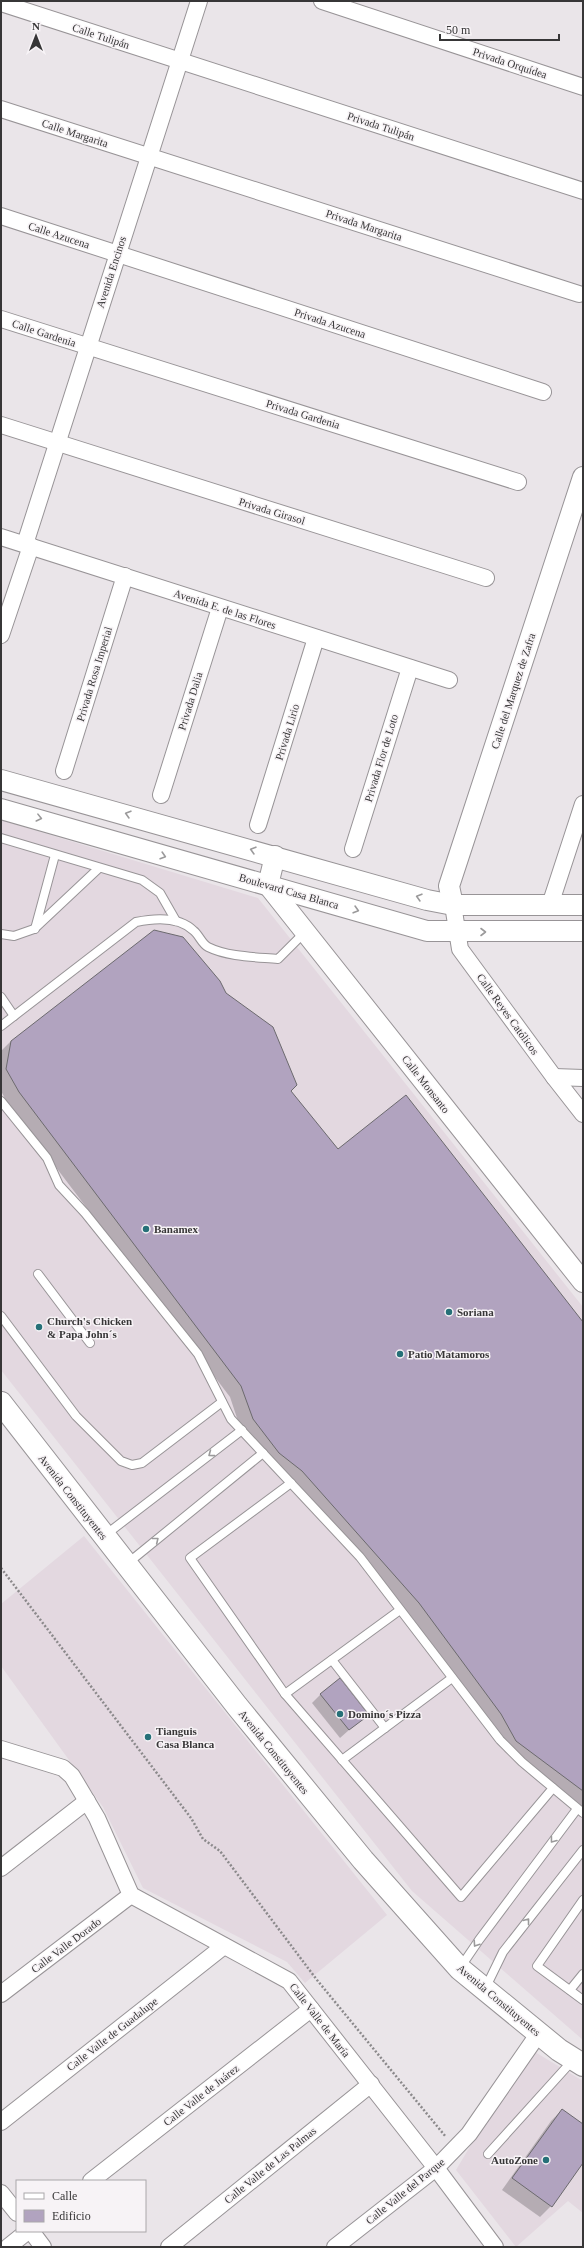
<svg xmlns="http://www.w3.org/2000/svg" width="584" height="2248" font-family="Georgia,serif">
  <rect width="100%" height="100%" fill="#eae5e9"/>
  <!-- built -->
  <g fill="#e3d8e0">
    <polygon points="1,820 258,898 583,1307 583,2040 412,1891 1,1370"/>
    <polygon points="84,1536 387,1915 305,1983 287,1962 143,1888 103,1807 1,1666 1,1604"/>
    <polygon points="535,2052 583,2081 583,2213 568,2201 516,2247 456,2170 484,2123"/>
  </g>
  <!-- shadow -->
  <g fill="#0003">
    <polygon points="225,994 290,1091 338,1150 583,1324 583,1811 505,1752 490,1726 408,1615 241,1430 230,1397 8,1104 1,1091 1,1051 11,1041"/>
    <polygon points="321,1694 367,1714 340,1738 312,1703"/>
    <polygon points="562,2110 583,2125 583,2162 551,2206 540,2217 502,2190 551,2121"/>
  </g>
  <!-- building -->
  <g fill="#b1a3bf" stroke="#6c6a6e">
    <polygon points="154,930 183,937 220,981 226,993 273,1027 297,1085 291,1091 338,1149 406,1095 583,1322 583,1791 516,1741 501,1714 419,1603 302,1471 279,1453 253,1419 241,1386 19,1092 6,1069 11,1041"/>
    <polygon points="340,1678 369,1715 349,1730 320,1694"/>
    <polygon points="562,2109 583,2124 583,2163 552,2207 512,2178"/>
  </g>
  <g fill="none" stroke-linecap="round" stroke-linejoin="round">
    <defs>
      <g id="service">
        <polyline points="1,838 142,880 160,893 176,921"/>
        <polyline points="35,929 55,855"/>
        <polyline points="1,934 14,936 34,929 99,868"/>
        <polyline points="1,997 14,1016"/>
        <path d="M 1,1026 L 136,922 C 155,918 179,916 194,931 C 199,935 202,944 208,947 C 228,957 256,957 278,959 L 305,932"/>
        <polyline points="1,1101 47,1158 59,1185 85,1213 198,1354 231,1419 360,1557 500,1740 522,1762 583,1813"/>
        <polyline points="38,1274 90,1343"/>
        <polyline points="1,1316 76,1416 121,1461 132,1465 142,1463 222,1402"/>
        <polyline points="291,1483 190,1558 285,1694 461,1897 553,1788"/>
        <polyline points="104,1536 242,1430"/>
        <polyline points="128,1563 263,1453"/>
        <polyline points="332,1660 385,1728"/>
        <polyline points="285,1694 400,1610"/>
        <polyline points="342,1760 452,1678"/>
        <polyline points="583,1900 537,1966 583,2000"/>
        <polyline points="460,1968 479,1940 577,1809"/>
        <polyline points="485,1989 503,1952 583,1850"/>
        <polyline points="570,1990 583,1974"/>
        <polyline points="488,2154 573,2060"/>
      </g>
      <g id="minor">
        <polyline points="322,1 583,87"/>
        <polyline points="1,3 583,191"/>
        <polyline points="1,109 579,294"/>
        <polyline points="1,216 543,392"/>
        <polyline points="1,319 518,482"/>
        <polyline points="1,425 486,578"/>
        <polyline points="1,537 449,680"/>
        <polyline points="25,544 199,1"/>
        <polyline points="1,635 31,546"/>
        <polyline points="64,771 125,576"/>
        <polyline points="161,795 220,608"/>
        <polyline points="258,825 316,638"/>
        <polyline points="353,849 410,668"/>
        <polyline points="453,905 460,949 554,1077 583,1114"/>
        <polyline points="550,905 583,804"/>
        <polyline points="554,1077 583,1078"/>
        <polyline points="1,1749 63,1768 72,1776 97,1818 131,1895 289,1981 436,2168 495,2247"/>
        <polyline points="1,1868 87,1801"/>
        <polyline points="1,1994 131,1895"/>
        <polyline points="1,2122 224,1946"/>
        <polyline points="91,2181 311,2009"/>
        <polyline points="1,2193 17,2213"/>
        <polyline points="31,2231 43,2247"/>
        <polyline points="8,2247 28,2231"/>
        <polyline points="169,2247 371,2084"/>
        <polyline points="335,2247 436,2168 469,2134 539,2033"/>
      </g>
      <g id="tertiary">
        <polyline points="1,780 427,900 453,905 583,905"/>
        <polyline points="1,809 427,931 583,931"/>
        <polyline points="275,856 268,885 583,1282"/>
        <polyline points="453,905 449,886 583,477"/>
      </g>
      <polyline id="secondary" points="1,1403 237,1706 363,1860 460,1969 559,2050 583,2065"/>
    </defs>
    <!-- service casing -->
    <use href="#service" stroke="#989497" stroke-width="10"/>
    <!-- minor casing -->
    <use href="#minor" stroke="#989497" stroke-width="18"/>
    <!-- tertiary casing -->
    <use href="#tertiary" stroke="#989497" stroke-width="22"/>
    <!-- secondary casing -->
    <use href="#secondary" stroke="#989497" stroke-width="24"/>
    <!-- path -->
    <polyline stroke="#8b898b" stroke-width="2.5" stroke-dasharray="2 2" stroke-linecap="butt" points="1,1568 191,1818 203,1839 220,1851 317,1980 446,2137"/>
    <!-- service -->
    <use href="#service" stroke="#fff" stroke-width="8"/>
    <!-- minor -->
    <use href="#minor" stroke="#fff" stroke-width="16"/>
    <!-- tertiary -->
    <use href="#tertiary" stroke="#fff" stroke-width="20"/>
    <!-- secondary -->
    <use href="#secondary" stroke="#fff" stroke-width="22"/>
  </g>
  <!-- one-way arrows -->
  <defs><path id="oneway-chevron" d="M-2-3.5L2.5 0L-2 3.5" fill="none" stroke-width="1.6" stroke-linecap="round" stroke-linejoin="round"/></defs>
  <g stroke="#9b9a9b">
    <use href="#oneway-chevron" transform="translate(128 814) rotate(-164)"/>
    <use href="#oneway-chevron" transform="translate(39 818) rotate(14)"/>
    <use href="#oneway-chevron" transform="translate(253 850) rotate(-164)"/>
    <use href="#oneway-chevron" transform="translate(163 856) rotate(17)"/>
    <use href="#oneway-chevron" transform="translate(419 897) rotate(-164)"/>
    <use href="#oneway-chevron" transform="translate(356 910) rotate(16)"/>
    <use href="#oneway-chevron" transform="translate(483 932)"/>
    <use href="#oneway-chevron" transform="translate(211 1454) rotate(143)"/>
    <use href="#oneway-chevron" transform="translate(156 1540) rotate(-39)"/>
    <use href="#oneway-chevron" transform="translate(553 1840) rotate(127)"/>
    <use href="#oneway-chevron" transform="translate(527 1921) rotate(-52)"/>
    <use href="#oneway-chevron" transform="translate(476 1944) rotate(124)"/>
  </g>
  <!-- markers -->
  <g fill="#267078" stroke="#f7f3f6" stroke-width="1.5">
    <circle cx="146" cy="1229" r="4"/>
    <circle cx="449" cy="1312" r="4"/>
    <circle cx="39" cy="1327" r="4"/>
    <circle cx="400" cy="1354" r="4"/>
    <circle cx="340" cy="1714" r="4"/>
    <circle cx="148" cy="1737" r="4"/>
    <circle cx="546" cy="2160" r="4"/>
  </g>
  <g text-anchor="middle" stroke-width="3" stroke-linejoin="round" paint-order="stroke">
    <!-- street labels -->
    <g font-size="11" fill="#373637" stroke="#f7f3f6">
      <text transform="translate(101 36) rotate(18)" y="4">Calle Tulipán</text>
      <text transform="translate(510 63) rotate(18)" y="4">Privada Orquídea</text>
      <text transform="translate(381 126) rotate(18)" y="4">Privada Tulipán</text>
      <text transform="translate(75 133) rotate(18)" y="4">Calle Margarita</text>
      <text transform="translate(364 225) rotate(18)" y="4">Privada Margarita</text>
      <text transform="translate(59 235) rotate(18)" y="4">Calle Azucena</text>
      <text transform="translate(111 272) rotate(-72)" y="4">Avenida Encinos</text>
      <text transform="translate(330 323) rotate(18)" y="4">Privada Azucena</text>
      <text transform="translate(44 333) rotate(18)" y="4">Calle Gardenia</text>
      <text transform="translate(303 414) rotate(17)" y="4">Privada Gardenia</text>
      <text transform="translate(272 511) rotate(17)" y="4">Privada Girasol</text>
      <text transform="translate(225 609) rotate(18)" y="4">Avenida E. de las Flores</text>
      <text transform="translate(94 674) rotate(-73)" y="4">Privada Rosa Imperial</text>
      <text transform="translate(513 691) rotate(-72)" y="4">Calle del Marquez de Zafra</text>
      <text transform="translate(190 701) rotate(-73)" y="4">Privada Dalia</text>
      <text transform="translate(287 732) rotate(-73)" y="4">Privada Lirio</text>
      <text transform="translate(381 758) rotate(-73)" y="4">Privada Flor de Loto</text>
      <text transform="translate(289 891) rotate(16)" y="4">Boulevard Casa Blanca</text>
      <text transform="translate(508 1014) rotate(54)" y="4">Calle Reyes Católicos</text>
      <text transform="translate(426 1084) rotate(52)" y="4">Calle Monsanto</text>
      <text transform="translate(73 1497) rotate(52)" y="4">Avenida Constituyentes</text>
      <text transform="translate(274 1752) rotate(51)" y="4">Avenida Constituyentes</text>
      <text transform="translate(66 1945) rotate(-37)" y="4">Calle Valle Dorado</text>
      <text transform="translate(499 2000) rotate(40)" y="4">Avenida Constituyentes</text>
      <text transform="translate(320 2020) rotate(52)" y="4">Calle Valle de María</text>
      <text transform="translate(112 2034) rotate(-38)" y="4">Calle Valle de Guadalupe</text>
      <text transform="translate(201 2095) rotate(-38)" y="4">Calle Valle de Juárez</text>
      <text transform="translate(270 2165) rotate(-39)" y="4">Calle Valle de Las Palmas</text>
      <text transform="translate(405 2191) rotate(-39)" y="4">Calle Valle del Parque</text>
    </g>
    <!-- poi labels -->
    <g font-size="11" font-weight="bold" fill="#373637" stroke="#f7f3f6" text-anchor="start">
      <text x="154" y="1233">Banamex</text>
      <text x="457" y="1316">Soriana</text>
      <text x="47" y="1325">Church's Chicken<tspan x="47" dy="13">&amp; Papa John´s</tspan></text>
      <text x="408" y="1358">Patio Matamoros</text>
      <text x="348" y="1718">Domino´s Pizza</text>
      <text x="156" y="1735">Tianguis<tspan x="156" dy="13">Casa Blanca</tspan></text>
      <text x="538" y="2164" text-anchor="end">AutoZone</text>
    </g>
  </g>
  <!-- border -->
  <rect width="584" height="2248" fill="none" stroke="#373637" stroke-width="4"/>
  <!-- legend -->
  <rect x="16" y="2180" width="130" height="52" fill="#f7f3f6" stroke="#aaa7aa"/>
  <rect x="24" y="2193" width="20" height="6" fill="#ffffff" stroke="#aaa7aa"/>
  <text x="52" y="2200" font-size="12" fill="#373637">Calle</text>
  <rect x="24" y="2210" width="20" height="12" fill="#b1a3bf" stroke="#aaa7aa"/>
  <text x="52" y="2220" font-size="12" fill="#373637">Edificio</text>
  <!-- north arrow -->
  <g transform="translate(36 36)" stroke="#f7f3f6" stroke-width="3" paint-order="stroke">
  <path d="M0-3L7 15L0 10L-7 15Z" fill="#373637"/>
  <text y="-6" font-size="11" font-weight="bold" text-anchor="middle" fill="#373637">N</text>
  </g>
  <!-- scale -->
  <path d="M440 34v6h119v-6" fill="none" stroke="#373637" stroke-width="2"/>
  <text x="446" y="34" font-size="12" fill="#373637" stroke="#f7f3f6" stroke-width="3" paint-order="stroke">50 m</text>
</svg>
